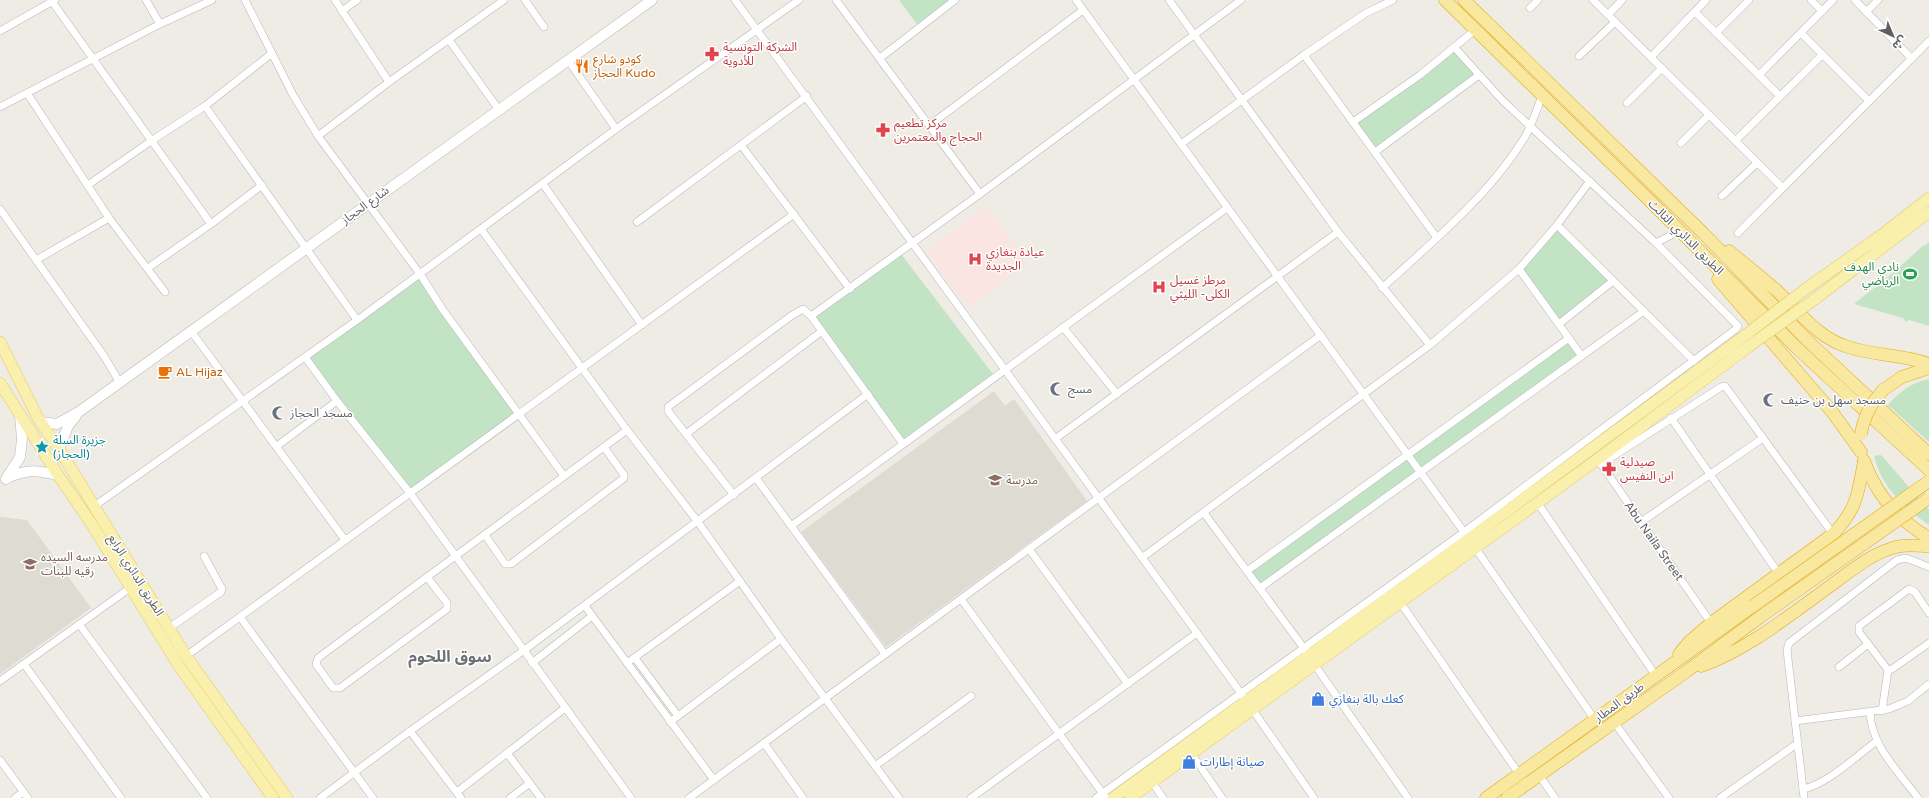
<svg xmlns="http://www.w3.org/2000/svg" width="1929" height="798" font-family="'Varela Round','Noto Sans Arabic',sans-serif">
  <rect width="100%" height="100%" fill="#eeece4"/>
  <!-- education -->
  <g fill="#dedbd3">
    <polygon points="994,391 1005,406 1014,399 1087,501 886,647 801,532"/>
    <polygon points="0,517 27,520 91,608 0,674"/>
  </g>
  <!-- medical -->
  <polygon fill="#fae5e2" points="986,206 1028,262 969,308 926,251"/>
  <!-- green -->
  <g fill="#c3e4c4">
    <polygon points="899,0 955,0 919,27"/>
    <polygon points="1454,49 1479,75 1374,153 1353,123"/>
    <polygon points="1557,226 1615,283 1559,323 1520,269"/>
    <polygon points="1929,242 1929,326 1909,320 1906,322 1903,318 1854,304 1894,272 1924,245 1927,246 1926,244"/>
    <polygon points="901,254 996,378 907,444 813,317"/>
    <polygon points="420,276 521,418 410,498 306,357"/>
    <polygon points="1569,338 1581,355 1257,589 1245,572"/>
    <path d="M 1929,379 L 1929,442 L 1888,405 C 1900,391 1911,383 1929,379 Z"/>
    <path d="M 1881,455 L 1929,510 L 1929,525 C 1904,508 1881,486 1874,456 Z"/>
  </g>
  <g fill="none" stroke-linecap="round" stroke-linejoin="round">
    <defs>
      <g id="minor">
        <polyline points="51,0 211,224"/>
        <polyline points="146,0 160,24"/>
        <polyline points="245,0 293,95 318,136 420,274 443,310 564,476"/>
        <polyline points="335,0 389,82"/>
        <polyline points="525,0 544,27"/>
        <polyline points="735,0 1243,696"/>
        <polyline points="836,0 980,194 1241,0"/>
        <polyline points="1076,0 1467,536"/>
        <polyline points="1169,0 1338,232 1430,345"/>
        <polyline points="1593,0 1782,187"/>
        <polyline points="1811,0 1822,11"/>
        <polyline points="1855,0 1911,58"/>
        <polyline points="1530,8 1538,0"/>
        <polyline points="342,11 357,0"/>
        <polyline points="1695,12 1780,96"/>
        <polyline points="1866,12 1878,0"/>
        <polyline points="1608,15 1622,0"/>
        <polyline points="0,31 55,0"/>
        <polyline points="1716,33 1749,0"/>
        <polyline points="1801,33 1869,101"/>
        <polyline points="449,40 499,110"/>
        <polyline points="1304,55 1437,238"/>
        <polyline points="1579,56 1615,22"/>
        <polyline points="1651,57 1706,0"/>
        <polyline points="880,58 955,0"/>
        <polyline points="568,60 616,129"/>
        <polyline points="1759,75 1833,0"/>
        <polyline points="27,93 109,218 165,292"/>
        <polyline points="1627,103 1662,68"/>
        <polyline points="205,106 357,320"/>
        <polyline points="0,107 160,24 212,0"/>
        <polyline points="1353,122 1420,75 1475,30"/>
        <polyline points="930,125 1083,10"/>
        <polyline points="318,136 389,82 504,0"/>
        <polyline points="1735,141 1822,55"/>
        <polyline points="1681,143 1709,115"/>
        <polyline points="1181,144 1304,55 1366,13 1393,0"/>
        <polyline points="741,145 850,289"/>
        <polyline points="1375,152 1479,75"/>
        <polyline points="543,184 642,325"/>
        <polyline points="88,185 151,141 205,106 271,54"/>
        <polyline points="1722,196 1757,163"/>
        <polyline points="0,209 104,356 120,383"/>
        <polyline points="637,222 807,96"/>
        <polyline points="1557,225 1694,361"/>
        <polyline points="481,229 627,430 698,522 781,639 899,798"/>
        <polyline points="1738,233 1929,41"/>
        <polyline points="1656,243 1679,231"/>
        <polyline points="36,260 109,218"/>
        <polyline points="148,268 211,224 262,185"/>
        <polyline points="1519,269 1581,355"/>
        <path d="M 1382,288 C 1430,244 1486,198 1521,143 C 1531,129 1536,111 1542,96"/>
        <polyline points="811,316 980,194"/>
        <polyline points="1559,324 1613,281"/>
        <polyline points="1063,327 1117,394"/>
        <polyline points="191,331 345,540"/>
        <polyline points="305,357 337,401 410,493 631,798"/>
        <polyline points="1671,418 1779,574"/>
        <polyline points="686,434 668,411 668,407 791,316 803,309 811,316 903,444"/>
        <polyline points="1055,439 1338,232"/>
        <polyline points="277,446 337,401"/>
        <polyline points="1599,461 1711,623"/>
        <polyline points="1601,464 1721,387 1725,386 1833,534"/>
        <polyline points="756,478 885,654"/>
        <polyline points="734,495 686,434 822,331"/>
        <polyline points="1537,502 1656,676"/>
        <polyline points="93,507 360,318 616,129 799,0"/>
        <polyline points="1204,513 1306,651"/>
        <polyline points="1641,522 1763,438"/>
        <polyline points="791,526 1227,208"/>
        <polyline points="485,535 505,564 511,564 624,478 624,475 604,447"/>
        <polyline points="1474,546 1595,720"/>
        <polyline points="1029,549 1128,684"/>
        <polyline points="1143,557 1430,345 1519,269 1557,225 1590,181"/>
        <polyline points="1247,571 1569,338"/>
        <polygon points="427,577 447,603 447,609 340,688 333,688 316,664 318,658"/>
        <polyline points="427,577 627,430"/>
        <polyline points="1260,588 1644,311"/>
        <polyline points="961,599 1106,798"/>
        <polyline points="1400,602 1519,774"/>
        <polyline points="585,606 714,780"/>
        <polyline points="240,617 373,798"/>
        <polyline points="79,624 207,798"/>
        <polyline points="169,628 221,592 222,589 204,556"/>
        <polyline points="186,656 794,214"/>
        <polyline points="635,658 678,716"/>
        <polyline points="532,663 592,616"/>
        <polyline points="627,663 740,581"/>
        <polyline points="24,664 121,798"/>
        <polyline points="1314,664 1408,798"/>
        <polyline points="1839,667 1868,644"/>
        <polyline points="1888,670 1859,632 1859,626 1909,589 1915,592 1929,613"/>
        <polyline points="1888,670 1892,669 1929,643"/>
        <polyline points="0,681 130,588"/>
        <polyline points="1250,706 1314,798"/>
        <polyline points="1882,711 1888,670"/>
        <path d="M 1870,712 C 1871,746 1899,772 1918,798"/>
        <polyline points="1795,721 1889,709 1908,701 1929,684"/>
        <polyline points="670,722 781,639"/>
        <polyline points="1614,722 1669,798"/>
        <polyline points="410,731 461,798"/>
        <polyline points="764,743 803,798"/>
        <polyline points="507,753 541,798"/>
        <polyline points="1191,753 1222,798"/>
        <polyline points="0,760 28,798"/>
        <polyline points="875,766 971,696"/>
        <polyline points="1539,775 1555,798"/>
        <polyline points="1152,782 1163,798"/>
        <path d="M 1803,789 C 1828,784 1856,756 1877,741"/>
        <polyline points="457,792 565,708"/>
        <polyline points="15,798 23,792"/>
        <polyline points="320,798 410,731 523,651 868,394"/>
        <polyline points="510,798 530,783"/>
        <polyline points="689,798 1321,335"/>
        <polyline points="971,798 1197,633"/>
        <polyline points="1096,798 1464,532 1736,329 1738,326 1656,243 1503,101 1455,48"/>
        <polyline points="1720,798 1798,743"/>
        <polyline points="1804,798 1787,650 1789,643 1897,560 1906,558 1929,567"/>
      </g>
      <g id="secondary">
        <polyline points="40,422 57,424 80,411 652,0"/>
        <polyline points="59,449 68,426 76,416"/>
        <path d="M 7,478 C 27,469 36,470 58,475"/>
        <polyline points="6,479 20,457 22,439 20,416"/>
      </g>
      <g id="primary">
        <polyline points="1807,288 1883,234 1929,198"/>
        <polyline points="1815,299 1929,212"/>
        <polyline points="0,342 38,418 59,449 186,656 287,798"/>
        <polyline points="0,383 58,475 91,523 179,666 273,798"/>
        <polyline points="1113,798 1469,539 1739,340"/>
        <polyline points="1130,798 1598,459 1748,347"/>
      </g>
      <g id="trunk">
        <polyline points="1445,0 1649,200 1799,350 1929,470"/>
        <polyline points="1464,0 1704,234 1808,341 1929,454"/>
        <path d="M 1729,251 C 1745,264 1761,277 1776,290 C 1797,309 1817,337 1845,346 C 1872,356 1902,354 1929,364"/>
        <polyline points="1718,279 1833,413 1861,452"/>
        <polyline points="1883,390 1902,377 1929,368"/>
        <path d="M 1864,461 C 1876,494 1898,520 1929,538"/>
        <path d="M 1679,654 L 1689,642 L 1711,623 L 1833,534 C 1857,509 1858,494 1864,461"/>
        <path d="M 1701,666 C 1746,651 1794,612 1833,584 C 1852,570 1872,553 1896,547 C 1906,544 1918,546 1929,546"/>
        <polyline points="1486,798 1753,606"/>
        <polyline points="1507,798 1687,671 1760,617"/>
      </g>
    </defs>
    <!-- minor casing -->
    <use href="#minor" stroke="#b5b6ba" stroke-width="8"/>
    <!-- secondary casing -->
    <use href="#secondary" stroke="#b6b8bd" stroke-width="11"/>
    <!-- primary casing -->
    <use href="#primary" stroke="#e8c763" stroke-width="12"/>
    <!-- trunk casing -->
    <use href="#trunk" stroke="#e3a80f" stroke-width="13"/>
    <!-- minor -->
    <use href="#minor" stroke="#fff" stroke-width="7"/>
    <!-- secondary -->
    <use href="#secondary" stroke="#fff" stroke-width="10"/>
    <!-- primary -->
    <use href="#primary" stroke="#f9f0ae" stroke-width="11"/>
    <!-- trunk -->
    <use href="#trunk" stroke="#f8e8a0" stroke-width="12"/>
    <defs>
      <g id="primary-bridge">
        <polyline points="1739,340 1807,288"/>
        <polyline points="1748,347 1815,299"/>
      </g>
      <g id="trunk-bridge">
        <path d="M 1861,434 C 1864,416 1871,404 1883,390"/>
        <polyline points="1753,606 1929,481"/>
        <polyline points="1760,617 1929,498"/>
      </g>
    </defs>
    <!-- primary-bridge casing -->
    <use href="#primary-bridge" stroke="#e8c763" stroke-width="12" stroke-linecap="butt"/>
    <!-- trunk-bridge casing -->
    <use href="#trunk-bridge" stroke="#e3a80f" stroke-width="13" stroke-linecap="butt"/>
    <!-- primary-bridge -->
    <use href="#primary-bridge" stroke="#f9f0ae" stroke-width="11"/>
    <!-- trunk-bridge -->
    <use href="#trunk-bridge" stroke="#f8e8a0" stroke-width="12"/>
  </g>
  <!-- icons -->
  <defs>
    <symbol id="pharmacy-bare" viewBox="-9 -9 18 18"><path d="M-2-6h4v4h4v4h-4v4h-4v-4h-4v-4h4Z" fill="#e0444e" stroke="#fff" stroke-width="2.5" paint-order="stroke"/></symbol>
    <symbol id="restaurant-bare" viewBox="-9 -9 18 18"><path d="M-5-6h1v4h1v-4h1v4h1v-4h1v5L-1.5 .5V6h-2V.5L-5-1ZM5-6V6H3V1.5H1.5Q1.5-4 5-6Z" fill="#e8710a" stroke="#fff" stroke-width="2.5" paint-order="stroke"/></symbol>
    <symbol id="hospital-bare" viewBox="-9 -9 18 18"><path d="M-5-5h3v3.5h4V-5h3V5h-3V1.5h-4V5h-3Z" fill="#e0444e" stroke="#fff" stroke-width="2.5" paint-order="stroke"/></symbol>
    <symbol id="stadium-bare" viewBox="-9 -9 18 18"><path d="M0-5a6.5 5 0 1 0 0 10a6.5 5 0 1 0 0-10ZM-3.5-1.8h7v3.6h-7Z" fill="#2e9e5b" stroke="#fff" stroke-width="2.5" paint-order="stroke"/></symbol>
    <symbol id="cafe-bare" viewBox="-9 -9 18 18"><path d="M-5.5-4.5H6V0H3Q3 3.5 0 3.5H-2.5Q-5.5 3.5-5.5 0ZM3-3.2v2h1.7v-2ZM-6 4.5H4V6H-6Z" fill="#e8710a" stroke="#fff" stroke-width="2.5" paint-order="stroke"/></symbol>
    <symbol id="mosque-bare" viewBox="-9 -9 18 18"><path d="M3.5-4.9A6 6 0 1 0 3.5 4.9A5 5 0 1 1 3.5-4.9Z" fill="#6b7280" stroke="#fff" stroke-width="2.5" paint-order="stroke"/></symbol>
    <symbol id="sight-bare" viewBox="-9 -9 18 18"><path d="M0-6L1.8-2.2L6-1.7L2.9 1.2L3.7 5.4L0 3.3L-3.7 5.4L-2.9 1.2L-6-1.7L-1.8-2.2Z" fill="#0f9aa8" stroke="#fff" stroke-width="2.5" paint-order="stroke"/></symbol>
    <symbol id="school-bare" viewBox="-9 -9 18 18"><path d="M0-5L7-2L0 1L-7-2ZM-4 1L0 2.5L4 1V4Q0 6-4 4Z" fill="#8d6e63" stroke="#fff" stroke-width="2.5" paint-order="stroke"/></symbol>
    <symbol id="shop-bare" viewBox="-9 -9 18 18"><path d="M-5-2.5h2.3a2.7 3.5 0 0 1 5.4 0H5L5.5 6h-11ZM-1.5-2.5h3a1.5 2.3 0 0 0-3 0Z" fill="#3f7fe0" stroke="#fff" stroke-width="2.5" paint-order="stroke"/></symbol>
  </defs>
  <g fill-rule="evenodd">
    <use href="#pharmacy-bare" x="702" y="44" width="20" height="20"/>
    <use href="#restaurant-bare" x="572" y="56" width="20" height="20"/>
    <use href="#pharmacy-bare" x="873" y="120" width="20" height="20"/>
    <use href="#hospital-bare" x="965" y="249" width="20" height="20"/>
    <use href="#stadium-bare" x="1900" y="264" width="20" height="20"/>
    <use href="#hospital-bare" x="1149" y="277" width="20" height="20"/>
    <use href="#cafe-bare" x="155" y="362" width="20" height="20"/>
    <use href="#mosque-bare" x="1047" y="379" width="20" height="20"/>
    <use href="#mosque-bare" x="1760" y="390" width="20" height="20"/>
    <use href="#mosque-bare" x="269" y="403" width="20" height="20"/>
    <use href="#sight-bare" x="32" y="437" width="20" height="20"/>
    <use href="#pharmacy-bare" x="1599" y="459" width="20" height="20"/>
    <use href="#school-bare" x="985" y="470" width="20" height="20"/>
    <use href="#school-bare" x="20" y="554" width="20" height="20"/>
    <use href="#shop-bare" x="1308" y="689" width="20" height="20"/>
    <use href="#shop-bare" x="1179" y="752" width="20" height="20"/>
  </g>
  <g text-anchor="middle" stroke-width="3" stroke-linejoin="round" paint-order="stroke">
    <!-- health labels -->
    <g font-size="12" fill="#be3a42" stroke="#fff" text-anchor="start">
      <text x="723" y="51">الشركة التونسية<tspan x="723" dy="14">للأدوية</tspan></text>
      <text x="894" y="127">مركز تطعيم<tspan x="894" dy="14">الحجاج والمعتمرين</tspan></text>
      <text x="986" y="256">عيادة بنغازي<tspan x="986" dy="14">الجديدة</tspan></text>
      <text x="1170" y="284">مرطز غسيل<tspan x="1170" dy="14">الكلى- الليثي</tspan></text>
      <text x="1620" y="466">صيدلية<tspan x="1620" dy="14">ابن النفيس</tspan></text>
    </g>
    <!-- food labels -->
    <g font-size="12" fill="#c56008" stroke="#fff" text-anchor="start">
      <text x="593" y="63">كودو شارع<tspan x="593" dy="14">الحجاز Kudo</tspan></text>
      <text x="176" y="376">AL Hijaz</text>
    </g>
    <!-- street labels -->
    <g font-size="12" fill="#5c5f64" stroke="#fff">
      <text transform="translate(365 205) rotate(-36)" y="4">شارع الحجاز</text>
      <text transform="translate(1686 237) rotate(45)" y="4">الطريق الدائري الثالث</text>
      <text transform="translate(1654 541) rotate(55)" y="4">Abu Naila Street</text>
      <text transform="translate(136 575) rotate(58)" y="4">الطريق الدائري الرابع</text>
      <text transform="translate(1619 702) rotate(-36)" y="4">طريق المطار</text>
    </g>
    <!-- leisure labels -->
    <g font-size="12" fill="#27864d" stroke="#fff" text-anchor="end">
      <text x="1899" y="271">نادي الهدف<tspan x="1899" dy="14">الرياضي</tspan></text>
    </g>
    <!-- worship labels -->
    <g font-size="12" fill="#5b616d" stroke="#fff" text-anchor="start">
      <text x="1068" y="393">مسج</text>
      <text x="1781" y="404">مسجد سهل بن حنيف</text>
      <text x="290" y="417">مسجد الحجاز</text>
    </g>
    <!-- culture labels -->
    <g font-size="12" fill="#0d838f" stroke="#fff" text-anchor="start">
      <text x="53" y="444">جزيرة السلة<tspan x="53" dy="14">(الحجاز)</tspan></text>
    </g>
    <!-- education labels -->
    <g font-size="12" fill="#785e54" stroke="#fff" text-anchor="start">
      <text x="1006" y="484">مدرسة</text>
      <text x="41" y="561">مدرسه السيده<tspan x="41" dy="14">رقيه للبنات</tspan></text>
    </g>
    <!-- shop labels -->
    <g font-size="12" fill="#366cbe" stroke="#fff" text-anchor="start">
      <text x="1329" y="703">كعك بالة بنغازي</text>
      <text x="1200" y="766">صيانة إطارات</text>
    </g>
    <!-- district labels -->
    <g font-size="16" font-weight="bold" fill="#6d7176" stroke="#fff">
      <text x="450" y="662">سوق اللحوم</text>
    </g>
  </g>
  <!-- north arrow -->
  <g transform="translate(1893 36) rotate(136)" stroke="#ffffff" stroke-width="3" paint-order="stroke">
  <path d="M0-3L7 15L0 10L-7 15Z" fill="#5c5f64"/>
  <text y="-6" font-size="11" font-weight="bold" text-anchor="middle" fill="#5c5f64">ش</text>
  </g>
</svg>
